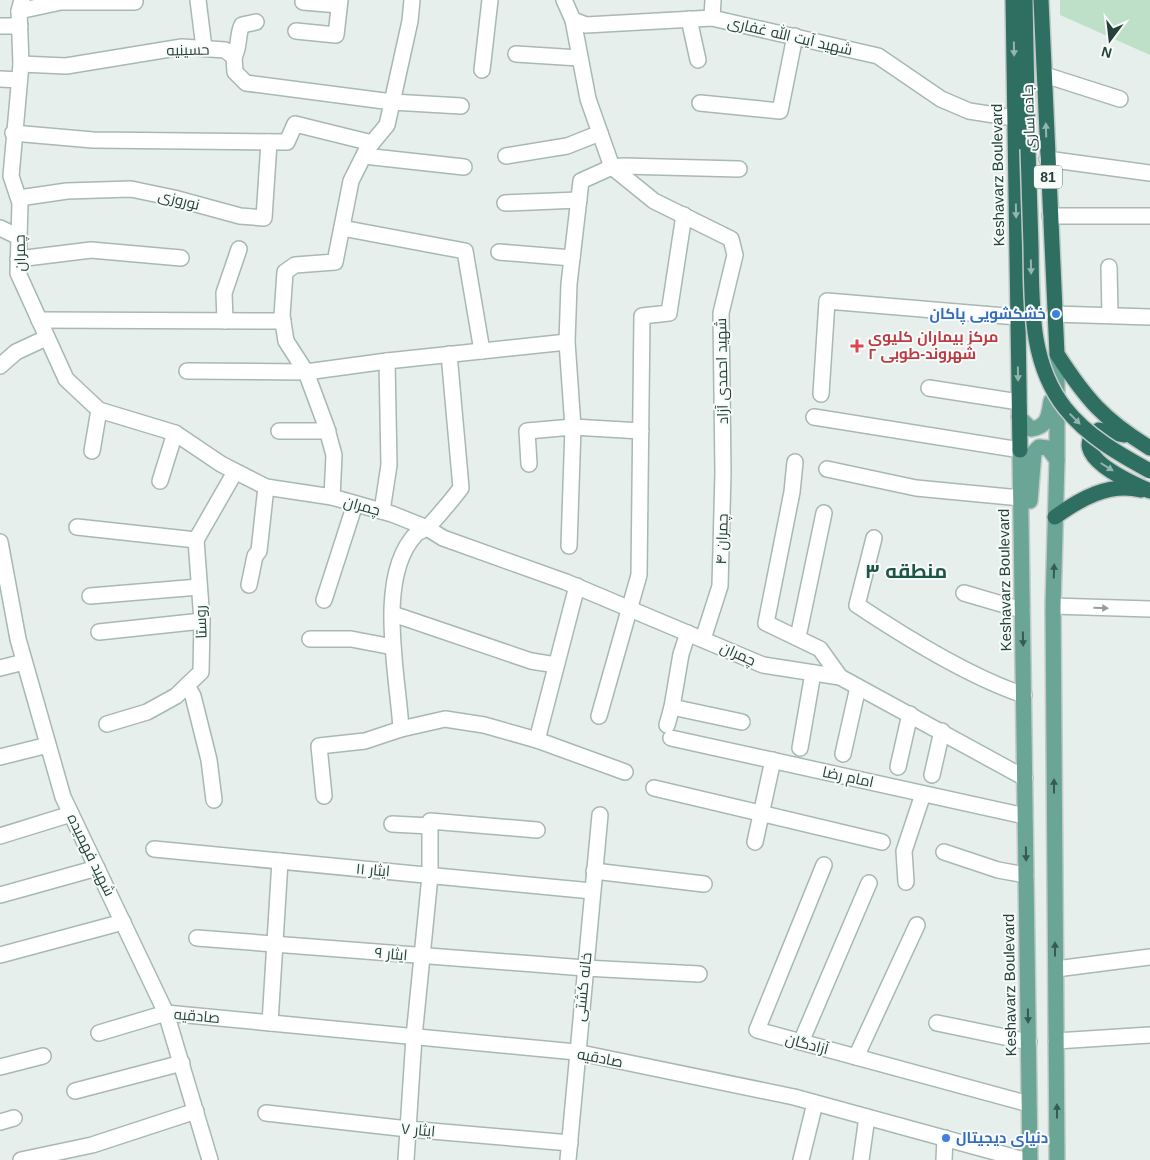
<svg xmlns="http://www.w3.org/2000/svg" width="1150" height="1160" font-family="Arial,Cairo,sans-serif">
  <rect width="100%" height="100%" fill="#e6efeb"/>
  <!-- green -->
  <polygon fill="#bfe0c8" points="1060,0 1150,0 1150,55 1060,15"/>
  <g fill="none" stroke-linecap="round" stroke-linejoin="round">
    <defs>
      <g id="minor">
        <polyline points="22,0 19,11 21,64 11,176 20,203 18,273 66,379 99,410 175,433 221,464 266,487 332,497 392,514 427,528 443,538 566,582 763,665 840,677 1025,778"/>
        <polyline points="198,0 204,48"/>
        <polyline points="564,0 573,20 586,25 712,18 878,56 941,99 969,111 1014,118"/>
        <polyline points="303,2 339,5"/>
        <polyline points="19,11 61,2 135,2"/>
        <polyline points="712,18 713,0"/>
        <polyline points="689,19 698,60"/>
        <polyline points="573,20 588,99 612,167 654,201 731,239 735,255 721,313 723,473 720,586 703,639"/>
        <polyline points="0,26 20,26"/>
        <polyline points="296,31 336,35 340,0"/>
        <polyline points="516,54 579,58"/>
        <path d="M 234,57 C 240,46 237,35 242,25 L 256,22"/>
        <polyline points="21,64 66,66 182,47 225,50 234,57 235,72 246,83 392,102 461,106"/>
        <polyline points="482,70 490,0"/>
        <polyline points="1045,75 1120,99"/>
        <polyline points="0,79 19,80"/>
        <polyline points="700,103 780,111 795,36"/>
        <polyline points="13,133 93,140 287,142 295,124 372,143"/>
        <polyline points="364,156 464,167"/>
        <polyline points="506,156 567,146 600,133"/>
        <polyline points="1047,159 1150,173"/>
        <polyline points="19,198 67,191 131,189 174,198 240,216 264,218 269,142"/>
        <polyline points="505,203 579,200"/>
        <polyline points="1050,216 1150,216"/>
        <polyline points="0,228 19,237"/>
        <polyline points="342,228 465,251 482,351"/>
        <polyline points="499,252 572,258"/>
        <polyline points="18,259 91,250 181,258"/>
        <polyline points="1109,267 1110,315"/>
        <polyline points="1054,314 1150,317"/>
        <polyline points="39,320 283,321"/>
        <polyline points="225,321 224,293 239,249"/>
        <polyline points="0,366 16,352 46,338"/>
        <polyline points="187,371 306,372 387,361 567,342"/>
        <polyline points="929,388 1019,402"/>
        <polyline points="821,394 827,301 1017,317"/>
        <polyline points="814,417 1020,450"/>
        <polyline points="279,431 328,431"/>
        <polyline points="641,431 573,427 567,342 569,284 581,181 612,167 623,166 739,169"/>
        <polyline points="92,451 99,410"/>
        <polyline points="795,462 792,492 766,623 820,649 840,677"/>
        <polyline points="529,464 527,431 573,427 569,546"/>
        <polyline points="827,469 916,488 1021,498"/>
        <polyline points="160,481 175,433"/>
        <polyline points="332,497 334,455 326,426 306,372 286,341 282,316 285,272 295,265 335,262 351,181 367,149 387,125 410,21 412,0"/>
        <polyline points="382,511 389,465 387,361"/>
        <polyline points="77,527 196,540"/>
        <path d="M 874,538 L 857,605 C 905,637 969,677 1024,695"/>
        <polyline points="0,542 18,639 63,797 166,1013 210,1160"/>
        <polyline points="249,585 255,556 259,551 266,487"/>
        <polyline points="577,586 537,740 625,772"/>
        <polyline points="964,593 1022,610"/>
        <polyline points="90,596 199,587"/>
        <polyline points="324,600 355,504"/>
        <polyline points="1053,606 1150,609"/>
        <polyline points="393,614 531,661 556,665"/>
        <polyline points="99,632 202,621"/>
        <polyline points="688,633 681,654 672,707 742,722"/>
        <polyline points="798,637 824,513"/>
        <polyline points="310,639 351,639 393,647"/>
        <polyline points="0,668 24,662"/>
        <polyline points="187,686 193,696 209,760 214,800"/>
        <polyline points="599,716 639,575 642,316 669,313 684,215"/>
        <polyline points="107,724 147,712 176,696 201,672 202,621 196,540 235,472"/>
        <polyline points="667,725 672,707"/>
        <path d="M 401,729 C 398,675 375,577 416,534 C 419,531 425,530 429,526 C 440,514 451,501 461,488 L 449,354"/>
        <polyline points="671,738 1025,816"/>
        <polyline points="800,748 813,673"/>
        <polyline points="843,754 858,687"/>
        <polyline points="0,757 48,745"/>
        <polyline points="898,767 910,714"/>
        <polyline points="932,775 942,731"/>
        <polyline points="654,788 882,842"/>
        <polyline points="324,796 319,746 365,741 401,729 445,719 484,725 537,740"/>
        <polyline points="392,824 430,826"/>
        <polyline points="0,836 71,814"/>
        <polyline points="755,842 773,760"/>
        <polyline points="154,849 592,891"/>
        <polyline points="944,852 998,870 1026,875"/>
        <polyline points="824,865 757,1030 1029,1104"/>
        <polyline points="594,871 704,884"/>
        <polyline points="906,882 904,851 923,794"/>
        <polyline points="0,895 97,868"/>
        <polyline points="197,938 585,968 699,974"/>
        <polyline points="0,955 123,922"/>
        <polyline points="1056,969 1150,957"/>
        <polyline points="270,1023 280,861"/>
        <polyline points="937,1023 1029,1042"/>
        <polyline points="99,1033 166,1013 576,1052 794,1097 1024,1160"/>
        <polyline points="1056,1041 1150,1035"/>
        <polyline points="801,1042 869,883"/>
        <polyline points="856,1057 917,925"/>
        <polyline points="0,1067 43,1056"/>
        <polyline points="75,1091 182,1063"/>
        <polyline points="266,1113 408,1129 570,1143"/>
        <polyline points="0,1122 14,1118"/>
        <polyline points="21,1160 92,1145 196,1111"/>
        <polyline points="406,1160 414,1037 430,876 430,821 537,830"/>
        <polyline points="568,1160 600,815"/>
        <polyline points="801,1160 815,1103"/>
        <polyline points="861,1160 867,1117"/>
        <polyline points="944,1160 945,1138"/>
      </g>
      <g id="major">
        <path d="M 1019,417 L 1031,429 C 1048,427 1049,415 1051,401"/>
        <polyline points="1020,450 1030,1160"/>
        <polyline points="1030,501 1034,452 1039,447 1048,448 1057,460"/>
        <polyline points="1057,1160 1053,606 1057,460 1057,354"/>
      </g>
      <g id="highway">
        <polyline points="1013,0 1020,450"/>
        <polyline points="1025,0 1028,149"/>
        <path d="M 1041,0 L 1057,354 C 1086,399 1104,420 1150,448"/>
        <path d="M 1124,435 L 1099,430 C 1064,454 1132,483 1150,491"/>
        <path d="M 1055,517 C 1080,499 1109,482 1141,490"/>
      </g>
    </defs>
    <!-- minor casing -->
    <use href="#minor" stroke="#a8b8b2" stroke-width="18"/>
    <!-- major casing -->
    <use href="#major" stroke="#c2cac8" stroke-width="18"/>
    <!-- highway casing -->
    <use href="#highway" stroke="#c2cac8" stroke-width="18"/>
    <!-- minor -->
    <use href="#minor" stroke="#fff" stroke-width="15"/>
    <!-- major -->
    <use href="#major" stroke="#6aa596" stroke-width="15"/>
    <!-- highway -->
    <use href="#highway" stroke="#2f6f62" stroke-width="15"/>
    <defs>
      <path id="highway-bridge" d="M 1028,149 C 1029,182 1030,214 1031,247 C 1032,303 1029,362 1065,408 C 1087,436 1119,454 1150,471"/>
    </defs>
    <!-- highway-bridge casing -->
    <use href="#highway-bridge" stroke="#c2cac8" stroke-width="18" stroke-linecap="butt"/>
    <!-- highway-bridge -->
    <use href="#highway-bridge" stroke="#2f6f62" stroke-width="15"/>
  </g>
  <!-- one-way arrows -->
  <defs><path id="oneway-solid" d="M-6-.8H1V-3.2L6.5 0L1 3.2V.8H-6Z" transform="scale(1.25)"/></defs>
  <g fill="#93b5ae">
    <use href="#oneway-solid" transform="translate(1014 49) rotate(89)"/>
    <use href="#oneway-solid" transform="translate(1046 130) rotate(-92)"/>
    <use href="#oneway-solid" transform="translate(1016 211) rotate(89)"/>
    <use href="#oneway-solid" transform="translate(1031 267) rotate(89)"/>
    <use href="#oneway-solid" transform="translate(1018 374) rotate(89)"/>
    <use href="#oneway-solid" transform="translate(1075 419) rotate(45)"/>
    <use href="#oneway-solid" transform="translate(1107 467) rotate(32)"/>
  </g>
  <g fill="#365b51">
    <use href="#oneway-solid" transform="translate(1054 571) rotate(-88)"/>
    <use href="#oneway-solid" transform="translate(1023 639) rotate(89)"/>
    <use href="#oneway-solid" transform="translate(1054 786) rotate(-90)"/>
    <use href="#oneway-solid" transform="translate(1026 854) rotate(89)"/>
    <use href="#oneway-solid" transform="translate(1055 949) rotate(-90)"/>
    <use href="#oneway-solid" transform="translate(1028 1016) rotate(89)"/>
    <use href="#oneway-solid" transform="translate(1057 1111) rotate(-90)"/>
  </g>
  <use fill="#92a09c" href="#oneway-solid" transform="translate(1101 608) rotate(2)"/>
  <!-- markers -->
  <g fill="#3f7fe0" stroke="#f7fbf9" stroke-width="2">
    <circle cx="1056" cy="314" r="5"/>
    <circle cx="946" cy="1138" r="5"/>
  </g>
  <path fill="#e0444e" stroke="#f7fbf9" stroke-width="2" d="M854.5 338.5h5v5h5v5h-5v5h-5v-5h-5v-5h5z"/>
  <g text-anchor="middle" stroke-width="4" stroke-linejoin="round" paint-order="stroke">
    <!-- shield labels -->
    <rect fill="#f7fbf9" stroke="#637a73" stroke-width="1" x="1034" y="165.5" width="28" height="23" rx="4"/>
    <g font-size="14" font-weight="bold" fill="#24423a">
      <text x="1048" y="182">81</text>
    </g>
    <!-- street labels -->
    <g font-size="15" fill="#24423a" stroke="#f7fbf9">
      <text transform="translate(790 36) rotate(13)" y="5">شهید آیت الله غفاری</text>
      <text transform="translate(188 50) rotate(-1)" y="5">حسینیه</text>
      <text transform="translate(1029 118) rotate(-92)" y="5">جاده ساری</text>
      <text transform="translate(998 175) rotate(-91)" y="5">Keshavarz Boulevard</text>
      <text transform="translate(179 200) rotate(14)" y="5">نوروزی</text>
      <text transform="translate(20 253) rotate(-91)" y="5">چمران</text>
      <text transform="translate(722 371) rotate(-91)" y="5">شهید احمدی آزاد</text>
      <text transform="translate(362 506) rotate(16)" y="5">چمران</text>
      <text transform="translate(722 539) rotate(-88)" y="5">چمران ۴</text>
      <text transform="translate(1005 580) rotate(-91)" y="5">Keshavarz Boulevard</text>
      <text transform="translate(201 622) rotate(-92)" y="5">روستا</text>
      <text transform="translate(738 654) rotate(24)" y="5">چمران</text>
      <text transform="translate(848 777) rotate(12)" y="5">امام رضا</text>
      <text transform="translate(91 855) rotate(64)" y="5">شهید فهمیده</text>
      <text transform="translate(373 870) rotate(5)" y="5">ایثار ۱۱</text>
      <text transform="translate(391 954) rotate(5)" y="5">ایثار ۹</text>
      <text transform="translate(1010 985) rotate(-91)" y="5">Keshavarz Boulevard</text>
      <text transform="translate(583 987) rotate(-84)" y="5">خانه کشتی</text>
      <text transform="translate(197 1016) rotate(5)" y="5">صادقیه</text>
      <text transform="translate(807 1044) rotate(15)" y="5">آزادگان</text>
      <text transform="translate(600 1058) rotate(11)" y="5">صادقیه</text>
      <text transform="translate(418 1130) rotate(5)" y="5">ایثار ۷</text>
    </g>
    <!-- shop labels -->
    <g font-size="15" font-weight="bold" fill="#366cbe" stroke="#f7fbf9" text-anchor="end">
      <text x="1046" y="319">خشکشویی پاکان</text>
      <text x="956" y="1143" text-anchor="start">دنیای دیجیتال</text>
    </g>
    <!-- health labels -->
    <g font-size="15" font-weight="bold" fill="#be3a42" stroke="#f7fbf9" text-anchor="start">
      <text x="868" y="342">مرکز بیماران کلیوی<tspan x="868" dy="17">شهروند-طوبی ۲</tspan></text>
    </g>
    <!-- district labels -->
    <g font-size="20" font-weight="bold" fill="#1f5548" stroke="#f7fbf9">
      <text x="906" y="578">منطقه ۳</text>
    </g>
  </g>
  <!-- north arrow -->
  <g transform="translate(1110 40) rotate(195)" stroke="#f7fbf9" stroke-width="4" paint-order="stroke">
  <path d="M0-4L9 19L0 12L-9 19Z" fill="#24423a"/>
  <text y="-8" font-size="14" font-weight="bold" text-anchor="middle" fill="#24423a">N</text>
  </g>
</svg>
